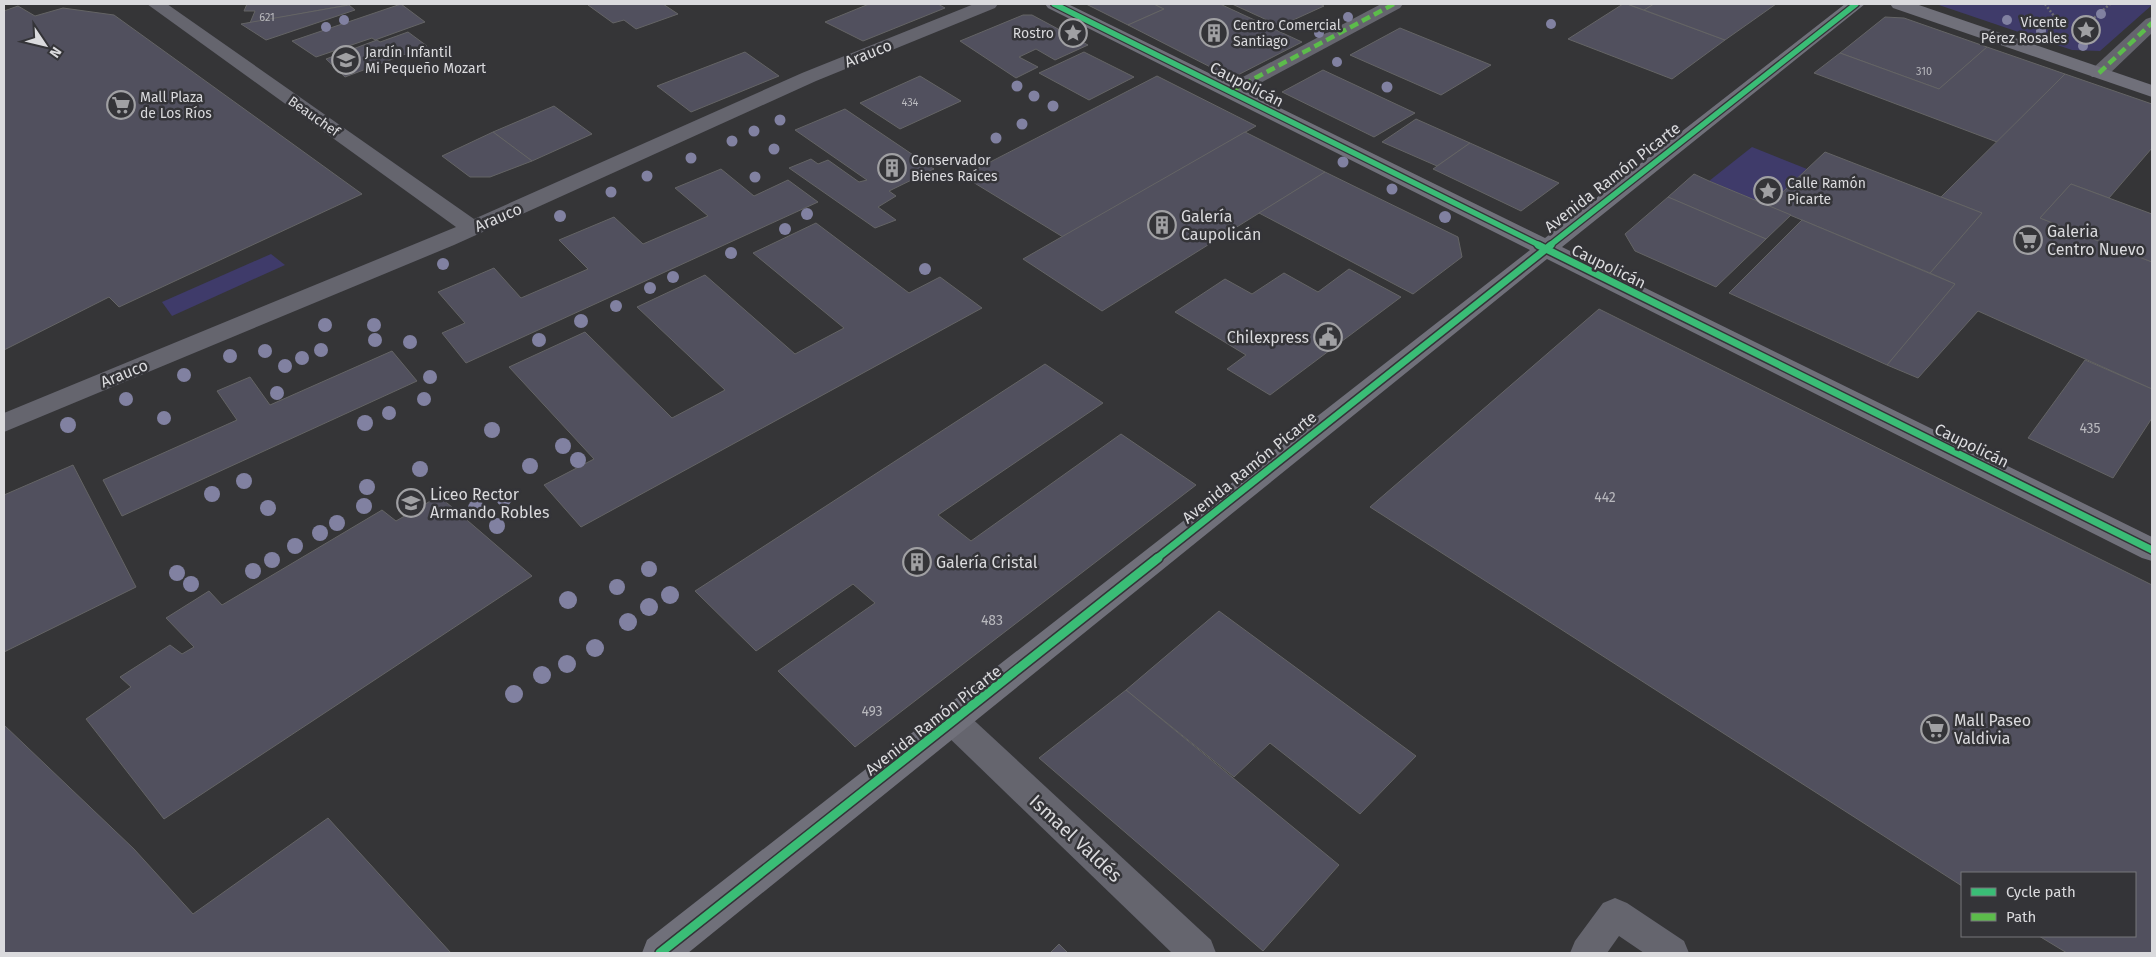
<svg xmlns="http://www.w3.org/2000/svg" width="2156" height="957" font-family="'Fira Sans',sans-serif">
  <rect width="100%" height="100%" fill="#353537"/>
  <!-- green -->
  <g fill="#3f3b6a">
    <polygon points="1936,4 2152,4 2152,5 2100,51 2072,50"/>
    <polygon points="1752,147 1807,169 1768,206 1709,181"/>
    <polygon points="271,254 285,265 172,316 162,302"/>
  </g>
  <!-- building -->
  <g fill="#51505e" stroke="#646465">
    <polygon points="247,4 353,4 250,23 255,11 244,11"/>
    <polygon points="401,4 425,22 375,40 372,38 316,57 292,41"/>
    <polygon points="591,4 663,4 678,14 636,29 624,20 613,23 588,5"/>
    <polygon points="869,4 938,4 945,8 863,41 825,22"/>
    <polygon points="1086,4 1154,4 1164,9 1128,25"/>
    <polygon points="1154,4 1220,4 1302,42 1232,78 1128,25 1164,9"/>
    <polygon points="1232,4 1320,4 1324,6 1280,26"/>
    <polygon points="1623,4 1627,4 1725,40 1672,79 1568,39"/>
    <polygon points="1627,4 1654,4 1644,10"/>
    <polygon points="1654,4 1776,4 1725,40 1644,10"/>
    <polygon points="349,5 355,10 266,40 241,24"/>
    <polygon points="18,6 35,16 63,8 114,15 362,194 119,307 109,297 4,350 4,11"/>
    <polygon points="1023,15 1032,15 1088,45 1055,60 1036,49 1019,57 1038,67 1016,78 960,41"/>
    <polygon points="1885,17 1904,18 1987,47 1939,89 1840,53"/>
    <polygon points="1400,28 1491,65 1441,95 1350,55"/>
    <polygon points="408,32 427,46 345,77 326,59 377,40 380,42"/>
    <polygon points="1987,47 2065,74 1997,142 1814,73 1840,53 1939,89"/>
    <polygon points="745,52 779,76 691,112 657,86"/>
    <polygon points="1084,52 1134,77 1089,100 1039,73"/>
    <polygon points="1323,70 1415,113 1374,137 1282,92"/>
    <polygon points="2065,74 2152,104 2152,148 2109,198 2071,184 2040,218 2152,262 2152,389 1978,311 1918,378 1887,365 1955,284 1930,273 1982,213 1941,197"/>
    <polygon points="920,76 961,101 900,129 860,103"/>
    <polygon points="1157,76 1256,126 1063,237 963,176"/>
    <polygon points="554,106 592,134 532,161 493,132"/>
    <polygon points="845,109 934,169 889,191 896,196 878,207 896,220 875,228 789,168 811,159 818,164 828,160 859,182 867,180 795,130"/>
    <polygon points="1416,119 1470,143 1437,166 1382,142"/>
    <polygon points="493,132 532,161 490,177 470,177 442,156"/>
    <polygon points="1245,132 1325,172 1102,311 1023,259"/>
    <polygon points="1470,143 1559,183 1521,211 1433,169"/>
    <polygon points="1825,152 1941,197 1982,213 1930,273 1768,206"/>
    <polygon points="721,169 754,196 788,180 818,202 466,363 442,333 465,323 438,292 494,268 521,298 588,269 559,240 614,217 643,244 708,216 675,188"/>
    <polygon points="1325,172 1458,237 1462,257 1413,294 1259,213"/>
    <polygon points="1694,174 1709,181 1791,215 1766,239 1668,197"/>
    <polygon points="2071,184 2152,214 2152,262 2040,218"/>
    <polygon points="1668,197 1766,239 1716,287 1635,251 1625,234"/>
    <polygon points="1802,220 1955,284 1887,365 1729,293"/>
    <polygon points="816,223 909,293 940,277 982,308 581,527 544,485 594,459 509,367 585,332 672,418 725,390 637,307 705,275 795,354 844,328 753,253"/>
    <polygon points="1349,269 1401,297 1270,395 1227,369 1246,355 1175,312 1225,279 1252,294 1284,273 1318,292"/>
    <polygon points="1599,309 2152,585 2152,953 2067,953 2039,936 2135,936 2135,873 1962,873 1962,886 1370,507"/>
    <polygon points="392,351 417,381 122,516 103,480 237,420 217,391 250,377 270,405"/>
    <polygon points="2085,360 2152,389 2152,418 2113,478 2028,438"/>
    <polygon points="1045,364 1103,403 938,515 971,541 1121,434 1196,485 855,747 778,671 875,603 853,584 756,651 695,591"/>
    <polygon points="73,465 136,587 4,652 4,495"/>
    <polygon points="439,496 532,576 164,819 86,719 131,687 120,677 170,645 182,654 194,647 166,618 209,591 222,605 382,510 396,521"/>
    <polygon points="1219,611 1416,756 1360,814 1270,743 1234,777 1126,690"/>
    <polygon points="1126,690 1339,865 1263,951 1039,758"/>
    <polygon points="4,725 134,849 193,914 328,818 451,953 4,953"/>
    <polygon points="1059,944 1068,953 1050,953"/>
  </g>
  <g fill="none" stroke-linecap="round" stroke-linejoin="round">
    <!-- path -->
    <g stroke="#6b6b71" stroke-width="2.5" stroke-dasharray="2 2" stroke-linecap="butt">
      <polyline points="2045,4 2060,24"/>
      <polyline points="2079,31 2110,4"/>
    </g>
    <!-- lane -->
    <polygon fill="#65656e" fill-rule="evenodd" points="1615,898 1627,903 1684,941 1689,953 1644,953 1619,936 1607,953 1570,953 1575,941 1603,903"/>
    <!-- street -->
    <g fill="#65656e" fill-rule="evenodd">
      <polygon points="147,4 167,4 474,219 802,73 974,4 998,4 995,8 816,81 454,245 4,432 4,413 456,227"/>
      <polygon points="1381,4 1403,4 1400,8 1238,95 1224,95 1221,91 1224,87"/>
      <polygon points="2152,17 2152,33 2106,77 2092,77 2089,73 2092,69 2146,19"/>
      <polygon points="954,708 965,712 1211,940 1216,953 1172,953 943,732 938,722 943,712"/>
    </g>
    <!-- secondary -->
    <g fill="#70707a" fill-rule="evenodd">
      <polygon points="1045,4 1068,4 1545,238 1845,4 1865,4 1562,247 2152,537 2152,561 2142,558 1547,259 688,953 642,953 647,940 1530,250 1048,8"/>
      <polygon points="1890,4 1916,4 2152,85 2152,97 1893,8"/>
    </g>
    <!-- quiet -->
    <g stroke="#5cbc4b" stroke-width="4.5" stroke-dasharray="9 4.5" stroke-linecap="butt">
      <polyline points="2099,73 2152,23"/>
      <polyline points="1231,91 1394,4"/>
    </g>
    <defs>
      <g id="cycleway-far2">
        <polyline points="1054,4 1541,246"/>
        <polyline points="1549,246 1856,4"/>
      </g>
      <g id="cycleway-far1">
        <polyline points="1538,245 2152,550"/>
        <polyline points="1156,559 1551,245"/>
      </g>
      <polyline id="cycleway" points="660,953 1158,558"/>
    </defs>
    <!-- cycleway-far2 casing -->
    <use href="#cycleway-far2" stroke="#343438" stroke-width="8"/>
    <!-- cycleway-far1 casing -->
    <use href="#cycleway-far1" stroke="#343438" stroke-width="10"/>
    <!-- cycleway casing -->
    <use href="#cycleway" stroke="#343438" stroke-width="12"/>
    <!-- cycleway-far2 -->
    <use href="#cycleway-far2" stroke="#3abd76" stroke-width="5.5"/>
    <!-- cycleway-far1 -->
    <use href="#cycleway-far1" stroke="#3abd76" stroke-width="7"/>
    <!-- cycleway -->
    <use href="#cycleway" stroke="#3abd76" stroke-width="9"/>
  </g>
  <!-- trees -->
  <g fill="#8181a1">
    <circle cx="2101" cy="14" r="5"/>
    <circle cx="1348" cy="17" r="5"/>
    <circle cx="344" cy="20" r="5"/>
    <circle cx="2007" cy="20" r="5"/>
    <circle cx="1551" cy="24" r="5"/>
    <circle cx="1335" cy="25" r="5"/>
    <circle cx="326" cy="27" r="5"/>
    <circle cx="2041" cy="31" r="5"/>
    <circle cx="1319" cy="33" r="5"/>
    <circle cx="2083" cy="46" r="5"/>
    <circle cx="1337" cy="62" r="5"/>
    <circle cx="1017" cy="86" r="5.5"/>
    <circle cx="1387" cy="87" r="5.5"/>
    <circle cx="1034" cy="96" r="5.5"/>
    <circle cx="1053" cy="106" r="5.5"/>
    <circle cx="780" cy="120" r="5.5"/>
    <circle cx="1022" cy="124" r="5.5"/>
    <circle cx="754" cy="131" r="5.5"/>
    <circle cx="996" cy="138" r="5.5"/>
    <circle cx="732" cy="141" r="5.5"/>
    <circle cx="774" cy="149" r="5.5"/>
    <circle cx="691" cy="158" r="5.5"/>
    <circle cx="1343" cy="162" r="5.5"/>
    <circle cx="647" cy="176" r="5.5"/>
    <circle cx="755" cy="177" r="5.5"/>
    <circle cx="1392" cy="189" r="5.5"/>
    <circle cx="611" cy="192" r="5.5"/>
    <circle cx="807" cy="214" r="6"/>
    <circle cx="560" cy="216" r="6"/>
    <circle cx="1445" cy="217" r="6"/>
    <circle cx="785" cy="229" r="6"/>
    <circle cx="731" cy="253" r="6"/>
    <circle cx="443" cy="264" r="6"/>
    <circle cx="925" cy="269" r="6"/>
    <circle cx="673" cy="277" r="6"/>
    <circle cx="650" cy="288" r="6"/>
    <circle cx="616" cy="306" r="6"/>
    <circle cx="581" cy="321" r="7"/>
    <circle cx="325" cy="325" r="7"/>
    <circle cx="374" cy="325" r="7"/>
    <circle cx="375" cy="340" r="7"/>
    <circle cx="539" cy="340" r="7"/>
    <circle cx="410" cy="342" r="7"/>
    <circle cx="321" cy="350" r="7"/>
    <circle cx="265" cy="351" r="7"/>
    <circle cx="230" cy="356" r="7"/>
    <circle cx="302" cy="358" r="7"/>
    <circle cx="285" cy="366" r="7"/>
    <circle cx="184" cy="375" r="7"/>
    <circle cx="430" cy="377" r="7"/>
    <circle cx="277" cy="393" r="7"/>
    <circle cx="126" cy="399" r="7"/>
    <circle cx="424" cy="399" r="7"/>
    <circle cx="389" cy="413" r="7"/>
    <circle cx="164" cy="418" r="7"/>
    <circle cx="365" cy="423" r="8"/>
    <circle cx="68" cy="425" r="8"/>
    <circle cx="492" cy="430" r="8"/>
    <circle cx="563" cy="446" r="8"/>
    <circle cx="578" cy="460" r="8"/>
    <circle cx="530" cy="466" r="8"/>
    <circle cx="420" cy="469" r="8"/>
    <circle cx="244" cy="481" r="8"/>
    <circle cx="367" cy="487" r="8"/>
    <circle cx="212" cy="494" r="8"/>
    <circle cx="504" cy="498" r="8"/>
    <circle cx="364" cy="506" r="8"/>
    <circle cx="268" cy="508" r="8"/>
    <circle cx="476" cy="508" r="8"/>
    <circle cx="337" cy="523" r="8"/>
    <circle cx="497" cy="526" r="8"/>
    <circle cx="320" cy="533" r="8"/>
    <circle cx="295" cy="546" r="8"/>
    <circle cx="272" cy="560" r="8"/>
    <circle cx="649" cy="569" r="8"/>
    <circle cx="253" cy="571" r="8"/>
    <circle cx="177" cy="573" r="8"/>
    <circle cx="191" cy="584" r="8"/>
    <circle cx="617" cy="587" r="8"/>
    <circle cx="670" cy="595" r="9"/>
    <circle cx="568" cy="600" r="9"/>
    <circle cx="649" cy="607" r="9"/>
    <circle cx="628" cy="622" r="9"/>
    <circle cx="595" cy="648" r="9"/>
    <circle cx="567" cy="664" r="9"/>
    <circle cx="542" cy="675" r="9"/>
    <circle cx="514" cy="694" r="9"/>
  </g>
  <!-- icons -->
  <defs>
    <symbol id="sight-ring" viewBox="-11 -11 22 22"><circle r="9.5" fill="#343438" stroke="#a0a0a3" stroke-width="1.5"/><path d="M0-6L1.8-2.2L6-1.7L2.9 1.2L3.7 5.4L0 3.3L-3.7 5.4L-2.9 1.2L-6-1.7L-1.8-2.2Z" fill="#a0a0a3"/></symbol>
    <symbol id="building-ring" viewBox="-11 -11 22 22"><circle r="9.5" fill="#343438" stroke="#a0a0a3" stroke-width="1.5"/><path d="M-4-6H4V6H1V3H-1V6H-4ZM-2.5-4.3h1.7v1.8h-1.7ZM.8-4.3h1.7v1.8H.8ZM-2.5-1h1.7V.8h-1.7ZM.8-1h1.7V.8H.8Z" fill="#a0a0a3"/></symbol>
    <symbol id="school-ring" viewBox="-11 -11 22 22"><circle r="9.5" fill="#343438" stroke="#a0a0a3" stroke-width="1.5"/><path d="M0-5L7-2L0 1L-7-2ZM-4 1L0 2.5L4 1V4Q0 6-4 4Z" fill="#a0a0a3"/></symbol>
    <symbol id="supermarket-ring" viewBox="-11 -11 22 22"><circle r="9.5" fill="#343438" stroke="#a0a0a3" stroke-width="1.5"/><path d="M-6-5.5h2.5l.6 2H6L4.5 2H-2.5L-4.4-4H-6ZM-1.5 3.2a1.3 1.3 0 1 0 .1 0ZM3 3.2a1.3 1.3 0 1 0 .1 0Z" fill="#a0a0a3"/></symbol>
    <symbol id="civic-ring" viewBox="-11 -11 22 22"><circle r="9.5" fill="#343438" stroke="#a0a0a3" stroke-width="1.5"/><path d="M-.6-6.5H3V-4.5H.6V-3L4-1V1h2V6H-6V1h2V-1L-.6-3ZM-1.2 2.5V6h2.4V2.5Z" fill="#a0a0a3"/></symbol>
  </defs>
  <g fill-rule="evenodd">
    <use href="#sight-ring" x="2070" y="14" width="32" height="32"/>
    <use href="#sight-ring" x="1057" y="17" width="32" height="32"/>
    <use href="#building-ring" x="1198" y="17" width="32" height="32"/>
    <use href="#school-ring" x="330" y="44" width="32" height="32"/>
    <use href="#supermarket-ring" x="105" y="89" width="32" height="32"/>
    <use href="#building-ring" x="876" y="152" width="32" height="32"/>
    <use href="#sight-ring" x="1752" y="175" width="32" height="32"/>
    <use href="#building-ring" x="1146" y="209" width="32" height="32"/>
    <use href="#supermarket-ring" x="2012" y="224" width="32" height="32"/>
    <use href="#civic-ring" x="1312" y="321" width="32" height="32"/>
    <use href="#school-ring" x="395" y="487" width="32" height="32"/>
    <use href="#building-ring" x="901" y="546" width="32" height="32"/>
    <use href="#supermarket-ring" x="1919" y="713" width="32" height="32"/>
  </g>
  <g text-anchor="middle" stroke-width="5" stroke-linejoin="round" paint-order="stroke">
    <!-- far-number labels -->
    <g font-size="11" fill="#b8b8bd">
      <text x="267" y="21">621</text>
      <text x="1924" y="75">310</text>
      <text x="910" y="106">434</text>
    </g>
    <!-- far-poi labels -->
    <g font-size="14" fill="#dadadd" stroke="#343438" text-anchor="start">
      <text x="2067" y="27" text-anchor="end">Vicente<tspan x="2067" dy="16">Pérez Rosales</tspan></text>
      <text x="1233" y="30">Centro Comercial<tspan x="1233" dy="16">Santiago</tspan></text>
      <text x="1054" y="38" text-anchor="end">Rostro</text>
      <text x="365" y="57">Jardín Infantil<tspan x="365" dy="16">Mi Pequeño Mozart</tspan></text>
      <text x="140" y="102">Mall Plaza<tspan x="140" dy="16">de Los Ríos</tspan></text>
      <text x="911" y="165">Conservador<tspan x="911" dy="16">Bienes Raíces</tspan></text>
      <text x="1787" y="188">Calle Ramón<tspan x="1787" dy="16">Picarte</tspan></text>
    </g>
    <!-- far-street labels -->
    <g font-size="14" fill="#dadadd" stroke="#343438">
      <text transform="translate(314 116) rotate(35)" y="5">Beauchef</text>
    </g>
    <!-- number labels -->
    <g font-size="14" fill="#b8b8bd">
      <text x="2090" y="433">435</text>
      <text x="1605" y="502">442</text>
      <text x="992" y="625">483</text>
      <text x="872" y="716">493</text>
    </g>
    <!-- street labels -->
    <g font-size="16" fill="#dadadd" stroke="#343438">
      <text transform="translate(868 53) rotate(-22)" y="6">Arauco</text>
      <text transform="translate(1247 84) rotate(27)" y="6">Caupolicán</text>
      <text transform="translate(1612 177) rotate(-38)" y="6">Avenida Ramón Picarte</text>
      <text transform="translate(498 217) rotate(-23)" y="6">Arauco</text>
      <text transform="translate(1609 266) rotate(26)" y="6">Caupolicán</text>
      <text transform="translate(124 373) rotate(-22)" y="6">Arauco</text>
      <text transform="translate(1972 445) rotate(26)" y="6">Caupolicán</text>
      <text transform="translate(1249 467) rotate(-39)" y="6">Avenida Ramón Picarte</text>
      <text transform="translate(933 720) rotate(-38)" y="6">Avenida Ramón Picarte</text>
    </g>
    <!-- poi labels -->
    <g font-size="16" fill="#dadadd" stroke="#343438" text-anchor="start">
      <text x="1181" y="222">Galería<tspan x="1181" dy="18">Caupolicán</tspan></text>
      <text x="2047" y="237">Galeria<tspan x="2047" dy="18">Centro Nuevo</tspan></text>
      <text x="1309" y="343" text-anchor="end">Chilexpress</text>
      <text x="430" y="500">Liceo Rector<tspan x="430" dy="18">Armando Robles</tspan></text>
      <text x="936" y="568">Galería Cristal</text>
      <text x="1954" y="726">Mall Paseo<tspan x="1954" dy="18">Valdivia</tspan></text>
    </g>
    <!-- near-street labels -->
    <g font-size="19" fill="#dadadd" stroke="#343438">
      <text transform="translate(1076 838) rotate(43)" y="7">Ismael Valdés</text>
    </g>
  </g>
  <!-- border -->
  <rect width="2156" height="957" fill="none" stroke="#dadadd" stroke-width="10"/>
  <!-- legend -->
  <rect x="1961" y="872" width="175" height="65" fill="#343438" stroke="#76767a"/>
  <rect x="1971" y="888" width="25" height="8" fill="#3abd76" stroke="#76767a"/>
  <text x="2006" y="897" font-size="15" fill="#dadadd">Cycle path</text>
  <rect x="1971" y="913" width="25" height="8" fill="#5cbc4b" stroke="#76767a"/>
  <text x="2006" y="922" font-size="15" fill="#dadadd">Path</text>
  <!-- north arrow -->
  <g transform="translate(45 45) rotate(125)" stroke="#343438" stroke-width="4" paint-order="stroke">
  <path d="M0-4L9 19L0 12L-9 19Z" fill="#dadadd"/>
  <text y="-8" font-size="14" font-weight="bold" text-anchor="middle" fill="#dadadd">N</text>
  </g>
</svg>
